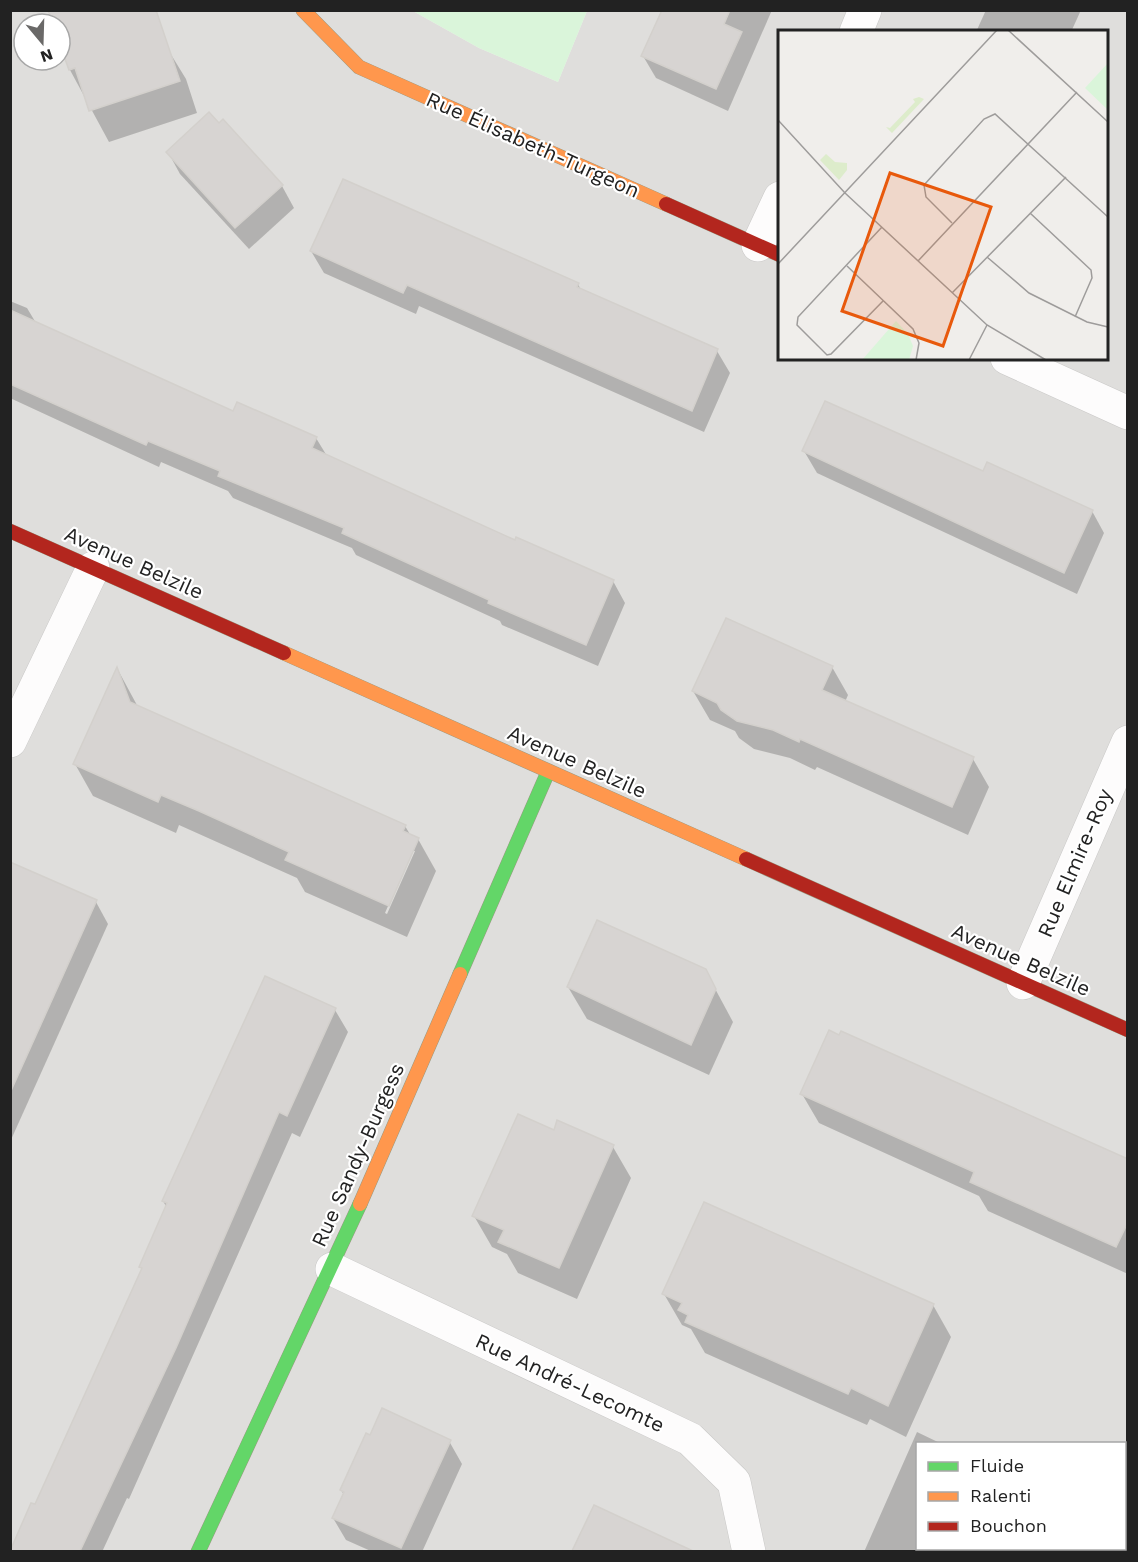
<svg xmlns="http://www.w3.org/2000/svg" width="1138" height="1562" font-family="'Work Sans',sans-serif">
  <rect width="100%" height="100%" fill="#f0eeeb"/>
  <!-- residential -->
  <path fill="#dfdedc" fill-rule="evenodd" d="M 11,11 L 413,11 L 479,48 L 558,82 L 587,11 L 1127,11 L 1127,1551 L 11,1552 ZM 24,24 L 60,24 L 60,60 L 24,60 ZM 780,32 L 1106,32 L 1106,358 L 780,358 ZM 918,1444 L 1124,1444 L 1124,1548 L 918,1548 Z"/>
  <!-- park -->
  <polygon fill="#daf5da" points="413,11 587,11 558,82 479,48"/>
  <!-- shadow -->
  <g fill="#0003" fill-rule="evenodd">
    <polygon points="50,10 167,48 186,79 197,113 109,142 70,70 60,41 60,24 54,24"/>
    <polygon points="663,10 772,10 728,111 656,78 643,56"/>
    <polygon points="986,10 1081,10 1071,32 976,32"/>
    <polygon points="223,121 282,186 294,208 249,249 180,174 168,152"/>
    <polygon points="311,251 578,284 581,290 717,351 730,373 704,432 419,306 416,314 324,273"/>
    <polygon points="10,301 27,308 36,323 234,413 316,438 327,456 516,542 613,581 625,603 598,666 502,625 500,621 356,555 352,548 233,498 228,491 161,462 159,467 10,398"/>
    <polygon points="804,451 984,473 1092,511 1104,533 1077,594 817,473"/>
    <polygon points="832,667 848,695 845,702 973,759 989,787 968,835 817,767 815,770 790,758 754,749 739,738 735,731 710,720 693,691"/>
    <path d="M 118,670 L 138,707 L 405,826 L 411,836 L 418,839 L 436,871 L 407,937 L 305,892 L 297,878 L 179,825 L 176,833 L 93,796 L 75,764 ZM 412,851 L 415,851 L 387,914 L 385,913 Z"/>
    <polygon points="96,902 108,924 10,1142 10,907"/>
    <polygon points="705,970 733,1022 709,1075 587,1019 568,987"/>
    <polygon points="335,1010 348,1032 300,1137 292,1133 129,1499 127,1498 102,1552 11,1552 32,1505 36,1506 143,1270 141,1267 167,1208 163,1201"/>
    <polygon points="802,1094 1128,1162 1128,1274 988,1211 979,1196 819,1123"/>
    <polygon points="554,1132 613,1147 631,1178 577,1299 518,1273 507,1254 492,1247 474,1216"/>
    <polygon points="664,1294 933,1305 951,1337 906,1437 870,1419 867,1425 705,1353 691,1329 682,1325"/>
    <polygon points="917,1432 942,1444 918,1444 918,1548 1019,1548 1018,1552 864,1552"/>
    <polygon points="449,1441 462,1464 422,1552 373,1552 346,1540 333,1518 344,1495 341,1490"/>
    <polygon points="1128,1488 1128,1552 1099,1552 1100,1548 1124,1548 1124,1495"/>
    <polygon points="595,1507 649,1533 660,1552 574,1552"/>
  </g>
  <!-- building -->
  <g fill="#d7d4d2" stroke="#d3d0cc" stroke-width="1.5">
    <polygon points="48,10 156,10 180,81 89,111 75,68 69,70 60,45 60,24 53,24"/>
    <polygon points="662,10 730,10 724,24 742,32 716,89 641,56"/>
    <polygon points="209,112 219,123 223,119 283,185 235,228 166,152"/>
    <polygon points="343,179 579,283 577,287 718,349 692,411 407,285 403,293 310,251"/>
    <polygon points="10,310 233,411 237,402 317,437 312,448 515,540 516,537 614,580 586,645 488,603 489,600 342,533 344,528 218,476 220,471 148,441 146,445 10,384"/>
    <polygon points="825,401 983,471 987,462 1093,510 1064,573 802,451"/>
    <polygon points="726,618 833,666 822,690 974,757 952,807 800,739 799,742 773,730 737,721 721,710 717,703 692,691"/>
    <polygon points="117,667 130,702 406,825 403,831 419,838 389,906 285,860 289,852 199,811 161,795 158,802 73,764"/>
    <polygon points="10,862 97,900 10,1093"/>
    <polygon points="597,920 706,969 716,989 691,1045 567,987"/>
    <polygon points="265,976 336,1008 287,1116 279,1112 176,1348 80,1551 10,1551 31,1503 35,1504 142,1268 139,1267 167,1203 162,1201"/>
    <polygon points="829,1030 839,1035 841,1031 1128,1159 1128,1222 1116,1247 970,1182 974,1172 800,1094"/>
    <polygon points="518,1114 554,1130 557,1120 614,1145 559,1268 498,1242 504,1230 472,1216"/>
    <polygon points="704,1202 934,1304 888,1406 851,1388 848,1394 685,1322 688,1315 678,1310 682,1303 662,1294"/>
    <polygon points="382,1408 451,1440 401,1548 332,1518 344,1492 340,1490 366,1433 370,1435"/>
    <polygon points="594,1505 693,1551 572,1551"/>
  </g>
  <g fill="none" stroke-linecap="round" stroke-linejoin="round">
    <defs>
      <g id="street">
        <polyline points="856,32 865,10"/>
        <polyline points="758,245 780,198"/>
        <polyline points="1007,358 1128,413"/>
        <polyline points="10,741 93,568"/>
        <polyline points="1023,983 1128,742"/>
        <polyline points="332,1269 690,1439 734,1482 749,1552"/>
      </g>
      <g id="fast">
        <polyline points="460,974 548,772"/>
        <polyline points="198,1552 360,1204"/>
      </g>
      <g id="slow">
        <polyline points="303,10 359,67 666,204"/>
        <polyline points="284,653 746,859"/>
        <polyline points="360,1204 460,974"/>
      </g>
      <g id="jam">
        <polyline points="666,204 780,255"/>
        <polyline points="10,531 284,653"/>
        <polyline points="746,859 1128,1030"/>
      </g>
    </defs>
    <!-- street casing -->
    <use href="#street" stroke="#c9c8c7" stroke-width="34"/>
    <!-- fast casing -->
    <use href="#fast" stroke="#999a82" stroke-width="15"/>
    <!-- slow casing -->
    <use href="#slow" stroke="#999a82" stroke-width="15"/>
    <!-- jam casing -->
    <use href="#jam" stroke="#999a82" stroke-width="15"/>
    <!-- street -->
    <use href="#street" stroke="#fdfcfc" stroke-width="33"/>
    <!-- fast -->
    <use href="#fast" stroke="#63d668" stroke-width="14"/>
    <!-- slow -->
    <use href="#slow" stroke="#ff974d" stroke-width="14"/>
    <!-- jam -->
    <use href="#jam" stroke="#b3261e" stroke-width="14"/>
  </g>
  <g text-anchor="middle" stroke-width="4.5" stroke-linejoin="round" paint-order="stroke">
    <!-- street labels -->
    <g font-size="21" fill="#222" stroke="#fff">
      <text transform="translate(533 145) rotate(24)" y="7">Rue Élisabeth-Turgeon</text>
      <text transform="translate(134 563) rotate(24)" y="7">Avenue Belzile</text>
      <text transform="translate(577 762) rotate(24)" y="7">Avenue Belzile</text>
      <text transform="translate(1075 863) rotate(-67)" y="7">Rue Elmire-Roy</text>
      <text transform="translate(1021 960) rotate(24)" y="7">Avenue Belzile</text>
      <text transform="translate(358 1155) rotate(-66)" y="7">Rue Sandy-Burgess</text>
      <text transform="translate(570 1383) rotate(25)" y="7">Rue André-Lecomte</text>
    </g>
  </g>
  <!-- overview -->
  <g transform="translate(778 30)">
    <rect width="330" height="330" fill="#f0eeeb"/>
    <path d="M 141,67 L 146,69 L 114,103 L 108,97 L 112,98 L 137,72 L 135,69 ZM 48,124 L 57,132 L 69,133 L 69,140 L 61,150 L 42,130 Z" fill="#ddeccb"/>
    <path d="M 330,33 L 330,80 L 307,58 ZM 118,291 L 130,304 L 135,316 L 131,330 L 84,330 Z" fill="#daf5da"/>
    <path fill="none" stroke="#9e9c9b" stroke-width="1.5" d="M 230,0 L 330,92M 0,90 L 67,163 L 209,295 L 268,330M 252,183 L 313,240 L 314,248 L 297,287M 174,193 L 148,167 L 146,155 L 206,89 L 217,84 L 330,187M 104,197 L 20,287 L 19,295 L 49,325 L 53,324 L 105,271M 209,227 L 251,263 L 309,292 L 330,297M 140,231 L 299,62M 0,234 L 219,0M 69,236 L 135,299 L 141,313 L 138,330M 174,263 L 288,147M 191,330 L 209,295"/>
    <path fill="#e8590c" fill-opacity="0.15" stroke="#e8590c" stroke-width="3" d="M 112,143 L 213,177 L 165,316 L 64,281 Z"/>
    <rect width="330" height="330" fill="none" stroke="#222" stroke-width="3"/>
  </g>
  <!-- border -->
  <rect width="1138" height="1562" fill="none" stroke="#222222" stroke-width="24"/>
  <!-- legend -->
  <rect x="916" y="1442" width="210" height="108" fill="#ffffff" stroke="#a7a7a7" stroke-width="1.5"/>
  <rect x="928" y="1462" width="30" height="9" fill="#63d668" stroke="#a7a7a7" stroke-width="1.5"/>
  <text x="970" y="1472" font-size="18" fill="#222222">Fluide</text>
  <rect x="928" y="1492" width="30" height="9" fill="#ff974d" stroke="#a7a7a7" stroke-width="1.5"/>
  <text x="970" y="1502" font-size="18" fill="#222222">Ralenti</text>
  <rect x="928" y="1522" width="30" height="9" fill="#b3261e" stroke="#a7a7a7" stroke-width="1.5"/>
  <text x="970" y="1532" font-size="18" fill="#222222">Bouchon</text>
  <!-- north arrow -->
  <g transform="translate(42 42) rotate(161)"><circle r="28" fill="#ffffff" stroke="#a7a7a7" stroke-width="1.5"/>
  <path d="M0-4.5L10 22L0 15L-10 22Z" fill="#6a6968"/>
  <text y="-9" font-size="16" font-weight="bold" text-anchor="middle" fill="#222222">N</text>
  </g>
</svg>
